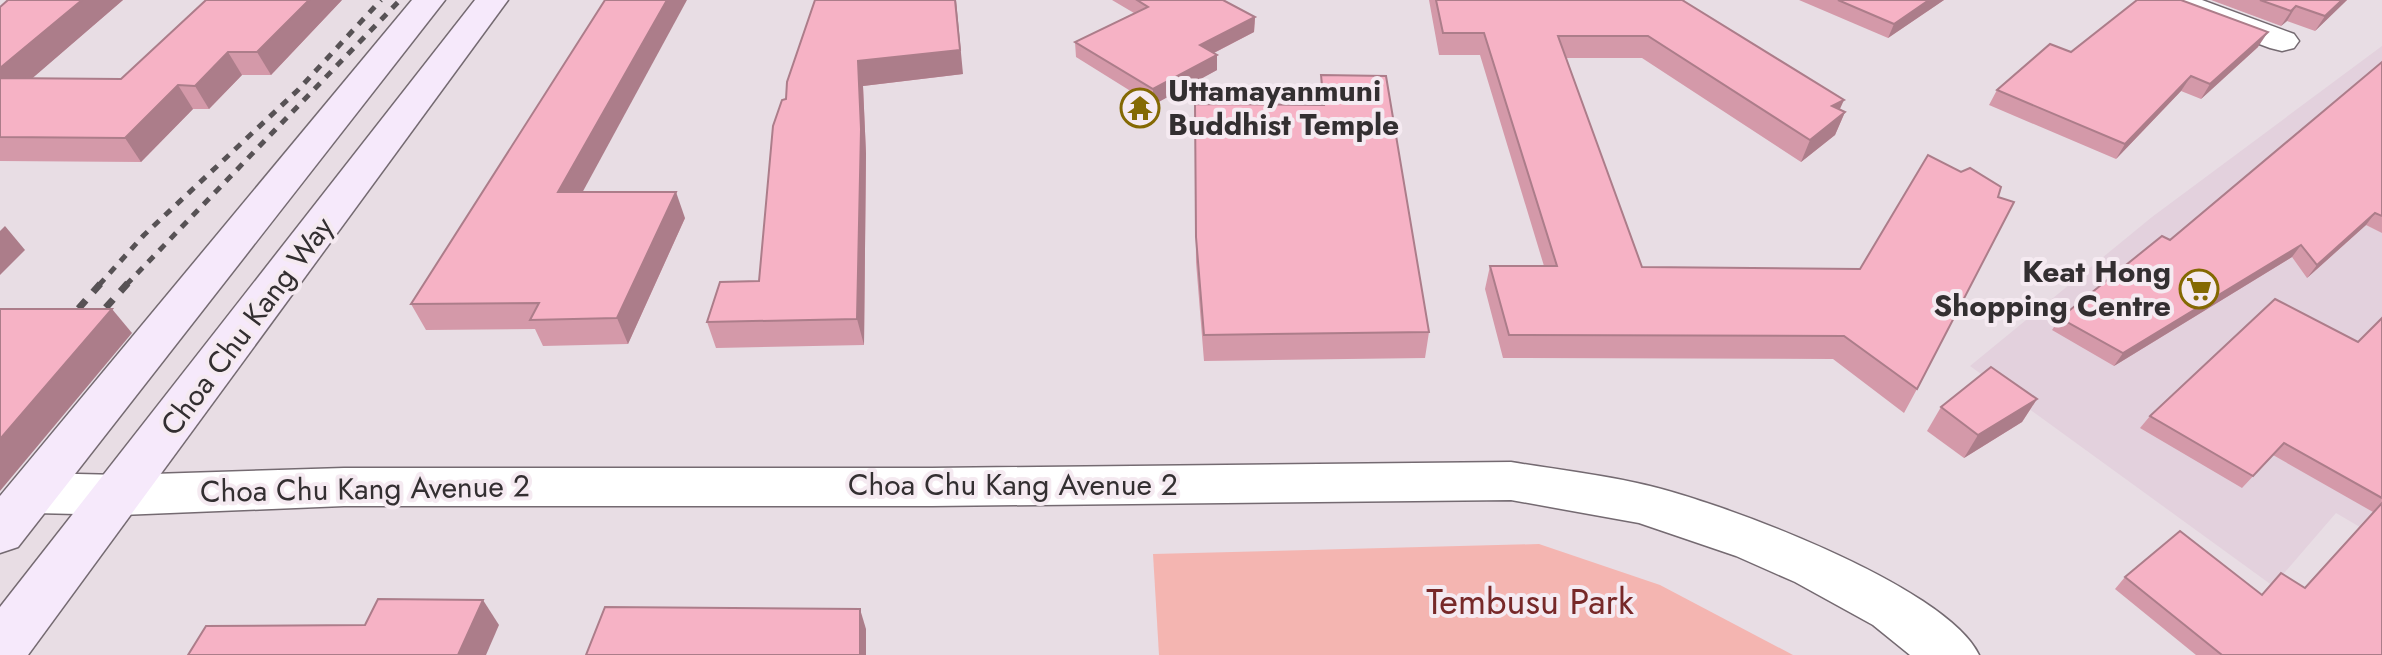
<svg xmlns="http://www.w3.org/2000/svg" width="2382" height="655" font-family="Jost,sans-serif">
  <rect width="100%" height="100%" fill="#e8dde4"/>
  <!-- built -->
  <polygon fill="#e3d1dd" points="2382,46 2382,540 2336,513 2273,586 1970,366 2152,217"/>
  <!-- green -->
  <polygon fill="#f4b5b1" points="1539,544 1660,585 1793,655 1159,655 1153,554"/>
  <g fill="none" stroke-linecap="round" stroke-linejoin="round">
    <defs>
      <g id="minor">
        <polygon points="2156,0 2202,0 2294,34 2299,41 2294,48 2282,51 2270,48 2160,7"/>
        <path d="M 1511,462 C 1553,469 1596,474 1637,483 C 1714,499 1946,585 1979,655 L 1910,655 L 1873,625 L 1795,582 L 1736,556 L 1639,523 L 1511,500 L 932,506 L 344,506 L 121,515 L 34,513 L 16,507 L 9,493 L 16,479 L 34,473 L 121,475 L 344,468 L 932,468 Z"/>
      </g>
      <g id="secondary">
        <polygon points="412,0 445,0 18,547 0,553 0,496"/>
        <polygon points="475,0 508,0 28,655 0,655 0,607"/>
      </g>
    </defs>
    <!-- minor casing -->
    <use href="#minor" stroke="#746a71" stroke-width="3"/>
    <!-- secondary casing -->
    <use href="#secondary" stroke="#746a71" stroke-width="3"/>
    <!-- minor -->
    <use href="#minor" fill="#fff" fill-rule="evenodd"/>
    <!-- secondary -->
    <use href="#secondary" fill="#f6e9fb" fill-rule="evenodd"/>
    <!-- rail-far1 -->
    <g stroke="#575255" stroke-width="5" stroke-dasharray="8 8" stroke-linecap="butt">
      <polyline points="99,285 144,235 298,90 381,0"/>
      <polyline points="126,285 400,0"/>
    </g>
    <!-- rail -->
    <g stroke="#575255" stroke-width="7" stroke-dasharray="11 11" stroke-linecap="butt">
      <polyline points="91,324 128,283"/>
      <polyline points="64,325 101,283"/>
    </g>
  </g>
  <!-- wall -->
  <g fill="#d499a9">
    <polygon points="8,0 123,0 32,78 121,79 342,0 271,75 242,75 209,109 193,109 141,162 0,161 0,7"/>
    <polygon points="815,0 963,74 863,86 866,154 864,345 716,348 707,322 759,281 786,99"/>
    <polygon points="1112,0 1223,0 1255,17 1254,32 1214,53 1217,70 1153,105 1076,57 1075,42 1134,13"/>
    <polygon points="1429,0 1685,0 1684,1 1845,112 1835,135 1801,162 1642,58 1566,58 1642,267 1860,269 1917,389 1904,413 1833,359 1503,358 1485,289 1490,266 1544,266 1480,55 1439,55"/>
    <polygon points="1799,0 1944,0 1888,38"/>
    <polygon points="2211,0 2347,0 2315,31 2287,21 2281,26"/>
    <polygon points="2258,47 2201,99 2181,91 2116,159 1989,105 1997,90 2071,52"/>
    <polygon points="2382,62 2382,233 2366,225 2307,278 2292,257 2114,366 2052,330 2060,318 2170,240"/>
    <polygon points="1321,75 1429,332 1425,358 1204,361 1196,262 1195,104 1320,105"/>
    <polygon points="583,192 685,218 628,344 543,346 535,329 426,330 411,304"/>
    <polygon points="2382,318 2382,655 2196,655 2115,589 2125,577 2261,595 2281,573 2304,588 2373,512 2273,455 2242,488 2140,428 2150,416 2358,342"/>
    <polygon points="2037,399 2022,422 1964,458 1927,431 1941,407"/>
  </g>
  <!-- shaded-wall -->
  <g fill="#ac7d8a">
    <polygon points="82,0 123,0 6,101 0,93 0,68"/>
    <polygon points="309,0 342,0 271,75 257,52"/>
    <polygon points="667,0 687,0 569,217 558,192"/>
    <polygon points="956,0 963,74 863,86 866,154 864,345 857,319 858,61"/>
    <polygon points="1929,0 1944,0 1888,38 1894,24"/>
    <polygon points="2342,0 2347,0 2315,31 2325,16"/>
    <polygon points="2296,6 2287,21 2281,26 2291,11"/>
    <polygon points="1255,17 1254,32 1200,60 1200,45"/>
    <polygon points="2268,32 2258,47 2201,99 2210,84"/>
    <polygon points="228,52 242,75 209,109 195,86"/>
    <polygon points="1217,55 1217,70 1153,105 1153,89"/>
    <polygon points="2191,76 2181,91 2116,159 2125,144"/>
    <polygon points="178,85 193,109 141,162 125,138"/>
    <polygon points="1844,100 1835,120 1845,112 1835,135 1801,162 1810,140 1832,106"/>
    <polygon points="676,192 685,218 628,344 617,318"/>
    <polygon points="2375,213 2366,225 2307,278 2317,265"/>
    <polygon points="5,226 25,250 0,275 0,231"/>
    <polygon points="2301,245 2292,257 2114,366 2123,353"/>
    <polygon points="112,309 132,333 0,491 0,439"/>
    <polygon points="2037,399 2022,422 1964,458 1978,435"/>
    <polygon points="483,600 499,625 486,655 458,655"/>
    <polygon points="860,609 866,629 866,655 860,655"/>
  </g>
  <!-- building -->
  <g fill="#f6b2c5" stroke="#ac7d8a" stroke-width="2">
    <polygon points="8,0 82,0 0,68 0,7"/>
    <polygon points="206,0 309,0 257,52 228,52 195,86 178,85 125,138 0,137 0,78 121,79"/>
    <polygon points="605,0 667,0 558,192 676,192 617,318 530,320 539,303 411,304"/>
    <polygon points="815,0 955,0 960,50 858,61 861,129 857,319 707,322 720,282 759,281 773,126 782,100 786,99 787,82"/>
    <polygon points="1137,0 1223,0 1255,17 1200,45 1217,55 1153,89 1075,42 1148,7"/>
    <polygon points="1436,0 1682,0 1844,100 1832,106 1845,112 1810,140 1648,36 1558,36 1642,267 1860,269 1928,155 1961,172 1970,168 2001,187 1998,197 2014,202 1917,389 1844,336 1509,335 1490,266 1557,266 1484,33 1443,33"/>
    <polygon points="1838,0 1929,0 1894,24"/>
    <polygon points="2137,0 2181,0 2268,32 2210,84 2191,76 2125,144 1997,90 2050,44 2071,52"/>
    <polygon points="2260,0 2342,0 2325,16 2296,6 2291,11"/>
    <polygon points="2382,62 2382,216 2375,213 2317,265 2301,245 2123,353 2060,318 2162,236 2170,240"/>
    <polygon points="1321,75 1386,76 1429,332 1204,335 1196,237 1195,104 1324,105"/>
    <polygon points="2275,299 2358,342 2382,318 2382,498 2284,443 2253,476 2150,416"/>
    <polygon points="0,309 112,309 0,439"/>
    <polygon points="1991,367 2037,399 1978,435 1941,407"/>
    <polygon points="2382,503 2382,655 2222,655 2125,577 2180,531 2262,595 2281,573 2305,588"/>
    <polygon points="378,599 483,600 458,655 188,655 206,626 365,625"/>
    <polygon points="605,607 860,609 860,655 586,655"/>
  </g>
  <!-- icons -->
  <defs>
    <symbol id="temple-ring" viewBox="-11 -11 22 22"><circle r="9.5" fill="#f5eaf1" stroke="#846903" stroke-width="1.5"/><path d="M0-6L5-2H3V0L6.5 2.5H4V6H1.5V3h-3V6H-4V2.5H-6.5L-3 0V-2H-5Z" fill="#846903"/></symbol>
    <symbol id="supermarket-ring" viewBox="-11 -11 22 22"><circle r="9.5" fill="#f5eaf1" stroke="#846903" stroke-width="1.5"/><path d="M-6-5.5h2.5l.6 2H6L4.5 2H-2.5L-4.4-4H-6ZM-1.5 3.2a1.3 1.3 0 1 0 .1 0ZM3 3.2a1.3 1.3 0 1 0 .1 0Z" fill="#846903"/></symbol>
  </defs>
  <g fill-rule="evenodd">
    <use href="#temple-ring" x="1118" y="86" width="44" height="44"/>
    <use href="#supermarket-ring" x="2177" y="267" width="44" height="44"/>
  </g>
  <g text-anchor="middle" stroke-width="8" stroke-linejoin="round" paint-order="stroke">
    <!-- poi labels -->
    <g font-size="30" font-weight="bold" fill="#332f31" stroke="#f5eaf1" text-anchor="start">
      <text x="1168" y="101">Uttamayanmuni<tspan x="1168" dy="34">Buddhist Temple</tspan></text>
      <text x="2171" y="282" text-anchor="end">Keat Hong<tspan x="2171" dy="34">Shopping Centre</tspan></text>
    </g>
    <!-- street labels -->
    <g font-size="30" fill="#332f31" stroke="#f5eaf1">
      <text transform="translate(247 326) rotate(-53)" y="10">Choa Chu Kang Way</text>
      <text x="1013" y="495">Choa Chu Kang Avenue 2</text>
      <text transform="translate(365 489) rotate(-1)" y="10">Choa Chu Kang Avenue 2</text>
    </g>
    <!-- near-park labels -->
    <g font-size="36" fill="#772828" stroke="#f5eaf1">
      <text x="1530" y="614">Tembusu Park</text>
    </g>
  </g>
</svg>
